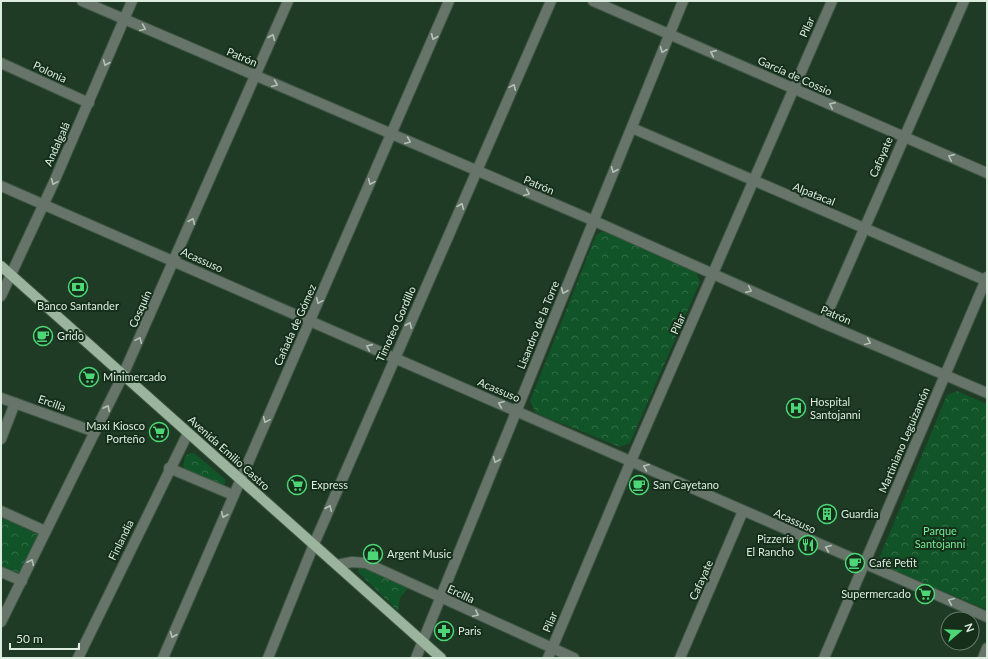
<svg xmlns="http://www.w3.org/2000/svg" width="988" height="659" font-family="Lato,sans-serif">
  <defs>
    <pattern id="forest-crowns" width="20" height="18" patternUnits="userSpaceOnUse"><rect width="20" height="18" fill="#115428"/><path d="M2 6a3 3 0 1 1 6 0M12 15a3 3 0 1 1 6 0" fill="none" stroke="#336d47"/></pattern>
  </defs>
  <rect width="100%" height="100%" fill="#1f3a25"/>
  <!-- forest -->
  <g fill="url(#forest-crowns)">
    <polygon points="601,232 605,232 696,272 700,282 630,443 620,447 536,413 530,401 596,235"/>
    <polygon points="957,391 987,404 987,610 885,566 881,561 880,556 947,395"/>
    <polygon points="190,453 194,453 225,479 225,484 222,485 189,474 183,466 185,456"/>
    <polygon points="1,517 38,535 18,575 1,567"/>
    <polygon points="361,566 409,587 400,598 398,611 358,572 359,567"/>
  </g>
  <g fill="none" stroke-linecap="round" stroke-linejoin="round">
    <defs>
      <g id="minor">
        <polyline points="82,1 592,220 823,323 987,393"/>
        <polyline points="593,1 987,173"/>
        <polyline points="1,63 89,103"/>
        <polyline points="632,128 987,281"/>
        <polyline points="1,186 987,617"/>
        <polyline points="1,296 54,182 132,1"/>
        <polyline points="823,323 964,1"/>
        <polyline points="1,398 95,432"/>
        <polyline points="1,439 15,403"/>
        <polyline points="169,468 233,495"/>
        <polyline points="1,511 45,531"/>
        <polyline points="337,565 352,562 366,563 574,658"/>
        <polyline points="1,572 22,581"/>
        <polyline points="1,622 123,375 288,1"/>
        <polyline points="78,658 188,433"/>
        <polyline points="163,658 449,1"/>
        <polyline points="268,658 314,544 551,1"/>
        <polyline points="416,658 683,1"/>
        <polyline points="548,658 631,461 832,1"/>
        <polyline points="680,658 743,511"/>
        <polyline points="824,658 987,277"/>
        <polyline points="983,658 987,648"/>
      </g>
      <polyline id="major" points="1,266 441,658"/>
    </defs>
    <!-- minor casing -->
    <use href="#minor" stroke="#3d5643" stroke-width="12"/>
    <!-- major casing -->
    <use href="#major" stroke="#3d5643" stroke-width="12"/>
    <!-- minor -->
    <use href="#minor" stroke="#677469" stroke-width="10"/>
    <!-- major -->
    <use href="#major" stroke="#9ab49e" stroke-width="10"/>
  </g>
  <!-- one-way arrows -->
  <defs><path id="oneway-chevron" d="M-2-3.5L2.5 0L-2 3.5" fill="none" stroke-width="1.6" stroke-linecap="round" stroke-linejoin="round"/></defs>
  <g stroke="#b3c2b6">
    <use href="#oneway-chevron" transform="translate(143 28) rotate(23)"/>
    <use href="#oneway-chevron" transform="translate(272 37) rotate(-67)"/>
    <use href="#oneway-chevron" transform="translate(434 37) rotate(113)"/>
    <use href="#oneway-chevron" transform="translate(663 50) rotate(112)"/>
    <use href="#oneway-chevron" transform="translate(713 53) rotate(-156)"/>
    <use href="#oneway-chevron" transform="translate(106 63) rotate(113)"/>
    <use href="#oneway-chevron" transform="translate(275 84) rotate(23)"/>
    <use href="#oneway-chevron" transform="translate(513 87) rotate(-66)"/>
    <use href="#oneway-chevron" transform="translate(832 105) rotate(-156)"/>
    <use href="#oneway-chevron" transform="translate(408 141) rotate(23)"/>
    <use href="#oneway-chevron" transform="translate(951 157) rotate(-156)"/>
    <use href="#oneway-chevron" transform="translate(614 170) rotate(113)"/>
    <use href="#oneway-chevron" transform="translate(54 182) rotate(114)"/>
    <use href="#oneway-chevron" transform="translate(371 182) rotate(114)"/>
    <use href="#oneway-chevron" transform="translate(527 193) rotate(23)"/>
    <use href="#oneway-chevron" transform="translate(461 206) rotate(-67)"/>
    <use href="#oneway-chevron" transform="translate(192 221) rotate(-67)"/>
    <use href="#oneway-chevron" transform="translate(749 290) rotate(24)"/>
    <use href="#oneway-chevron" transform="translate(564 291) rotate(112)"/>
    <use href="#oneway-chevron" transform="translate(319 301) rotate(114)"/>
    <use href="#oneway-chevron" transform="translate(409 325) rotate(-67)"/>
    <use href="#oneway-chevron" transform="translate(139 340) rotate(-66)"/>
    <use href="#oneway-chevron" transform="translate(868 342) rotate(23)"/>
    <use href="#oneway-chevron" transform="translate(369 347) rotate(-156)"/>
    <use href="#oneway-chevron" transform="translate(501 404) rotate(-157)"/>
    <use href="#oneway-chevron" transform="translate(107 408) rotate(-63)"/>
    <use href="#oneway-chevron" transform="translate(266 420) rotate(114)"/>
    <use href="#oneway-chevron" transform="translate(496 460) rotate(112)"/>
    <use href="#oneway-chevron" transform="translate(646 467) rotate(-157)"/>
    <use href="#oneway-chevron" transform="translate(329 508) rotate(-67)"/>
    <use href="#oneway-chevron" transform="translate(224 515) rotate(113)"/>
    <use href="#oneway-chevron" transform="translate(828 548) rotate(-157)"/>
    <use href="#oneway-chevron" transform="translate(31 562) rotate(-64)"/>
    <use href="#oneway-chevron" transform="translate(951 601) rotate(-157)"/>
    <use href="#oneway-chevron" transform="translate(476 614) rotate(25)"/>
    <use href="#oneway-chevron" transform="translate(173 635) rotate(113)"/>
  </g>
  <!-- icons -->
  <defs>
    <symbol id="bank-ring" viewBox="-11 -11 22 22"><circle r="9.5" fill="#152f1b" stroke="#4dd676" stroke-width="1.5"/><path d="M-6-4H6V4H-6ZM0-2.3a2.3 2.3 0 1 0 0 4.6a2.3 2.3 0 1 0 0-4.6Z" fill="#4dd676"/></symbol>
    <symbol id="cafe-ring" viewBox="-11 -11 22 22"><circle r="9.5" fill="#152f1b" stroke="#4dd676" stroke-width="1.5"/><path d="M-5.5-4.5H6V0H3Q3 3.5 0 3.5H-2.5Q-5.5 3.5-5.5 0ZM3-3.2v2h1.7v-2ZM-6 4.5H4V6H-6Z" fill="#4dd676"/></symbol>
    <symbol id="supermarket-ring" viewBox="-11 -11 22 22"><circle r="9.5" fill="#152f1b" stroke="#4dd676" stroke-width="1.5"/><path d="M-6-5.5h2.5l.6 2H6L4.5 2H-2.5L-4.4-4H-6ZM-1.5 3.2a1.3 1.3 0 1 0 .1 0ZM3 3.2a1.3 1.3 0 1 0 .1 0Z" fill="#4dd676"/></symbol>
    <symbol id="hospital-ring" viewBox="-11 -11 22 22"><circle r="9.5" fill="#152f1b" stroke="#4dd676" stroke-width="1.5"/><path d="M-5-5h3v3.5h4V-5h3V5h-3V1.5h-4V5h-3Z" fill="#4dd676"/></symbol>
    <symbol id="building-ring" viewBox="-11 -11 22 22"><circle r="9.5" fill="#152f1b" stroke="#4dd676" stroke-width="1.5"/><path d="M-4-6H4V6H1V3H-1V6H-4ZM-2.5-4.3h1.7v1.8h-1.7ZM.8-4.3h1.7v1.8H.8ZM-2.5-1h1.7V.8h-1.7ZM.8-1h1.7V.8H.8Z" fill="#4dd676"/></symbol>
    <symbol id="restaurant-ring" viewBox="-11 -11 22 22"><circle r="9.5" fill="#152f1b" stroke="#4dd676" stroke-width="1.5"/><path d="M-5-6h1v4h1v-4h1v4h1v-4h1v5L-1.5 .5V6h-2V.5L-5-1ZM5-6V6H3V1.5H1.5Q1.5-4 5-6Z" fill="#4dd676"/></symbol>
    <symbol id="shop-ring" viewBox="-11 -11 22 22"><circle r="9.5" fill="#152f1b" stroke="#4dd676" stroke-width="1.5"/><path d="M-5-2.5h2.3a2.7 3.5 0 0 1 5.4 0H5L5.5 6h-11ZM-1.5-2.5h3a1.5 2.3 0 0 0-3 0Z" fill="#4dd676"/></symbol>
    <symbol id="pharmacy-ring" viewBox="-11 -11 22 22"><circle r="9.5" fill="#152f1b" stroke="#4dd676" stroke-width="1.5"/><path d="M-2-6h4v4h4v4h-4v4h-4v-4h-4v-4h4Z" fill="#4dd676"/></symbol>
  </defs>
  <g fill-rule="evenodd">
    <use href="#bank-ring" x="67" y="276" width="22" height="22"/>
    <use href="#cafe-ring" x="32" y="325" width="22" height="22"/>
    <use href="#supermarket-ring" x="78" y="366" width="22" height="22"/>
    <use href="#hospital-ring" x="785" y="397" width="22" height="22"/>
    <use href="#supermarket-ring" x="148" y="421" width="22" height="22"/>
    <use href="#supermarket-ring" x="286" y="474" width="22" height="22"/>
    <use href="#cafe-ring" x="628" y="474" width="22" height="22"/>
    <use href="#building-ring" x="816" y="503" width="22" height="22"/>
    <use href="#restaurant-ring" x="797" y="534" width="22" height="22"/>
    <use href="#shop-ring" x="362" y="543" width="22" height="22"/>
    <use href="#cafe-ring" x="844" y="552" width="22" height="22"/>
    <use href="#supermarket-ring" x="914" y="583" width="22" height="22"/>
    <use href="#pharmacy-ring" x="433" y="620" width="22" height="22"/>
  </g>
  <g text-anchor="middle" stroke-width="4" stroke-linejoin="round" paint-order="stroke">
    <!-- street labels -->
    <g font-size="11" fill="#dcecdf" stroke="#152f1b">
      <text transform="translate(807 27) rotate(-66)" y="4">Pilar</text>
      <text transform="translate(242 57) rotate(23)" y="4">Patrón</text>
      <text transform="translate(50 72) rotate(25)" y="4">Polonia</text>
      <text transform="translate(795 76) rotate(24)" y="4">García de Cossio</text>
      <text transform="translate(57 144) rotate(-66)" y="4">Andalgalá</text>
      <text transform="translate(881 157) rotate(-67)" y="4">Cafayate</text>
      <text transform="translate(539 185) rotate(23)" y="4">Patrón</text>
      <text transform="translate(814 194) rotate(22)" y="4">Alpatacal</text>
      <text transform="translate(202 260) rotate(24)" y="4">Acassuso</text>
      <text transform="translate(140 309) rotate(-66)" y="4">Cosquín</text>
      <text transform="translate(836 315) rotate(23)" y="4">Patrón</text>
      <text transform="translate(396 324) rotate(-66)" y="4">Timoteo Gordillo</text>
      <text transform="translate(678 324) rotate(-66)" y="4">Pilar</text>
      <text transform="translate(295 325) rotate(-66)" y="4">Cañada de Gómez</text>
      <text transform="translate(538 325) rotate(-68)" y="4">Lisandro de la Torre</text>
      <text transform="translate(499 390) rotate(23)" y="4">Acassuso</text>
      <text transform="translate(52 403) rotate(20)" y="4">Ercilla</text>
      <text transform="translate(904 440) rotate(-67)" y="4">Martiniano Leguizamón</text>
      <text transform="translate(229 453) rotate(42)" y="4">Avenida Emilio Castro</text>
      <text transform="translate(795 521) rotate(24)" y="4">Acassuso</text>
      <text transform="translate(121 540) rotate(-64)" y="4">Finlandia</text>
      <text transform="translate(701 580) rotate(-66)" y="4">Cafayate</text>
      <text transform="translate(461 594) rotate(25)" y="4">Ercilla</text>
      <text transform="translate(550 622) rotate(-67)" y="4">Pilar</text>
    </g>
    <!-- poi labels -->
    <g font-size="11" fill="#dcecdf" stroke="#152f1b" text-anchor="start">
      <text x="78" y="310" text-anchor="middle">Banco Santander</text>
      <text x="57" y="340">Grido</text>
      <text x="103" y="381">Minimercado</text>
      <text x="810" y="406">Hospital<tspan x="810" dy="13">Santojanni</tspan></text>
      <text x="145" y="430" text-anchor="end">Maxi Kiosco<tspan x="145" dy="13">Porteño</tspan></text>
      <text x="311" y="489">Express</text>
      <text x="653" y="489">San Cayetano</text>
      <text x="841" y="518">Guardia</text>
      <text x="794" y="543" text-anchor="end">Pizzería<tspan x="794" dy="13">El Rancho</tspan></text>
      <text x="387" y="558">Argent Music</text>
      <text x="869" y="567">Café Petit</text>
      <text x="911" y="598" text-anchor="end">Supermercado</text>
      <text x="458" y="635">Paris</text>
    </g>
    <!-- park labels -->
    <g font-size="11" fill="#78e994" stroke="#152f1b">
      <text x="940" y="535">Parque<tspan x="940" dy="13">Santojanni</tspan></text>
    </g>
  </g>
  <!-- border -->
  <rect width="988" height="659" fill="none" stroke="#dcecdf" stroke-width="4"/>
  <!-- north arrow -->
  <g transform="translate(960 631) rotate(71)"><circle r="19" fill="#152f1b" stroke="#657b69"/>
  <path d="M0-3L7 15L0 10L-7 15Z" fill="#4dd676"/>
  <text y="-6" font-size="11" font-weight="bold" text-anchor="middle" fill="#dcecdf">N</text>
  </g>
  <!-- scale -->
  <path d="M10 643v6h69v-6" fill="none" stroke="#dcecdf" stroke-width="2"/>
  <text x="16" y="643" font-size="12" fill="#dcecdf" stroke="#152f1b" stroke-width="3" paint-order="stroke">50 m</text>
</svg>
